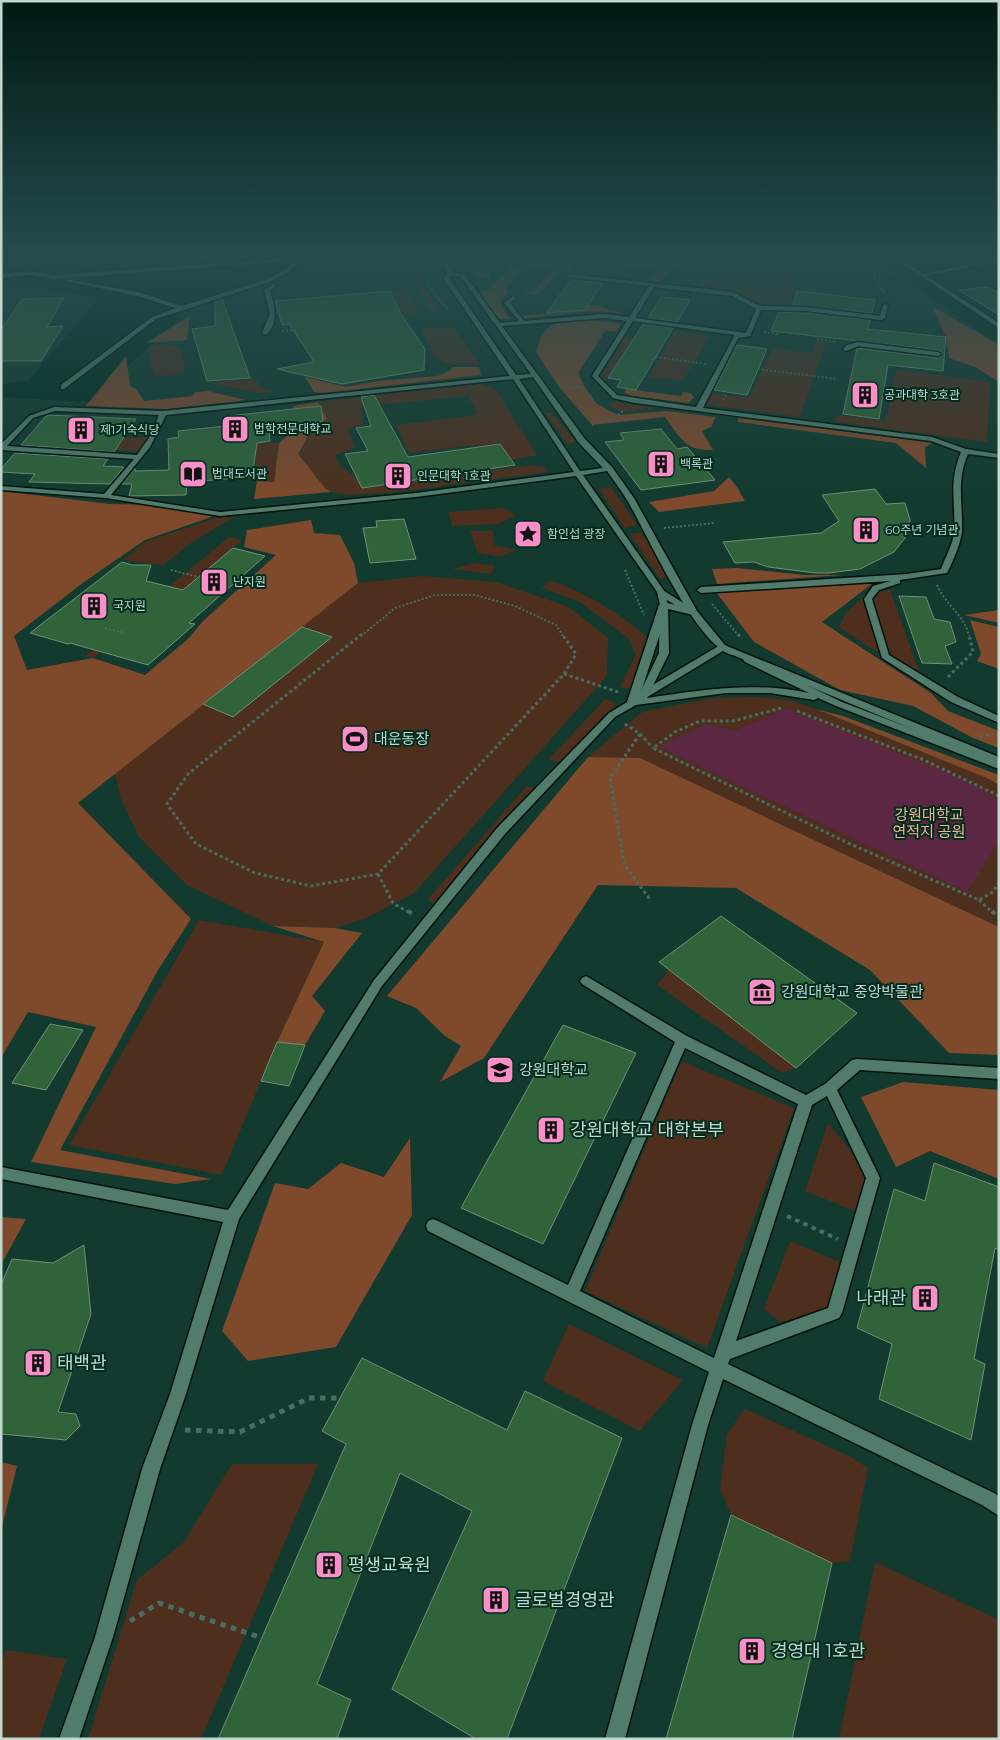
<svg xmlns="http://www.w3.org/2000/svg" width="1000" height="1740" font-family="Montserrat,'Noto Sans KR',sans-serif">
  <rect width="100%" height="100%" fill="#002d20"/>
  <!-- built -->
  <g fill="#123a2e">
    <polygon points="366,258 873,258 984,334 999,341 999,1739 1,1739 1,397 89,402 110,387 126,368 179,319 174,311 221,301 262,286 299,266 302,261"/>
    <polygon points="1,285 99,297 29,380 1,385"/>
  </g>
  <!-- green -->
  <g fill="#4e2f1e">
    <polygon points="396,258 408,260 419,277 414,278 402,262 360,260"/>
    <path d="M 753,258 L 817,258 L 831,259 L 861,269 L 849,274 L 832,270 L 795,279 L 790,299 L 784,303 L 758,303 L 737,293 L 699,288 C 711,264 728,260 753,258 Z"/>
    <polygon points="858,258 868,258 890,272 880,275 865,265 849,259"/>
    <polygon points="419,279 441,312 432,312 413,281"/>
    <polygon points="405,290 418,313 413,315 395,317 395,301 390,291"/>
    <polygon points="452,326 480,364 449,364 435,358 421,329"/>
    <polygon points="675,331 709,336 683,381 648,377"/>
    <polygon points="625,337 633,338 608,378 601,376"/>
    <polygon points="816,341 826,343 800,417 701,404 708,393 749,398 773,348 812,353"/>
    <polygon points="160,344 180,346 185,371 170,376 154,375 147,348"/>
    <polygon points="896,370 990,382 987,442 835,422 836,415 886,421"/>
    <polygon points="251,379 258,382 262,389 276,392 258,393 211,383"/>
    <polygon points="481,384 495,389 537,455 510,460 496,445 467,446 409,453 396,425 471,416 477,413 468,396 360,407 363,424 348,430 355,448 335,455 340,466 370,487 532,465 544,467 548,472 405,491 350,495 331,492 325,488 297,454 313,427 326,419 318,402"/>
    <polygon points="616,402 657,408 622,412 608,406 608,403"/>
    <polygon points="545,413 552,413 576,442 567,444"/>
    <polygon points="149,437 138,451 114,450 123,438"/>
    <polygon points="255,443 279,443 274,482 257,481"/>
    <polygon points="611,487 637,525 625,528 599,489"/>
    <polygon points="504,508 515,515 499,524 452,526 449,512"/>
    <polygon points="235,516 188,545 163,565 123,560 147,541 216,518"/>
    <polygon points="470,531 493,531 494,545 516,550 500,557 478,553"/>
    <polygon points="641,532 671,577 660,579 630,534"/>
    <polygon points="229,537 242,540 159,611 150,611 93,658 85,656"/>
    <polygon points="475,563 495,566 491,574 452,569"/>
    <polygon points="423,576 496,582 569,607 608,638 607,676 414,893 368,917 335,928 273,926 187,885 139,837 120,797 115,773 358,583"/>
    <path d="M 550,580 C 587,593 618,612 648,638 L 647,664 L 634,690 L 620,687 L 636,654 L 628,638 L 580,602 L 542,588 Z"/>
    <polygon points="890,590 919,671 872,649 839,627 845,614 865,595"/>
    <polygon points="756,697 790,700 816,709 989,779 999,785 999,927 640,758 588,757 642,712 713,698"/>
    <polygon points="605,699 617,704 562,763 549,759"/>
    <polygon points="527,786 535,789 483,846 435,905 428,899"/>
    <polygon points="199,920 324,942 277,1042 222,1175 69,1145"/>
    <polygon points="669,970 796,1068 782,1073 657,985"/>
    <polygon points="681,1061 794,1108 707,1348 585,1291"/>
    <polygon points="828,1123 873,1178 862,1214 805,1191"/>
    <polygon points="790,1241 847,1265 834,1313 780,1322 764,1309"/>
    <polygon points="569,1324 683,1380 640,1431 543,1381"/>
    <polygon points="745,1409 849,1456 868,1468 850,1561 832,1563 731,1515 720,1489 727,1434"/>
    <polygon points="232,1464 318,1464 201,1739 88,1739 137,1580 184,1542"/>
    <polygon points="875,1562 999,1620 999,1739 839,1739"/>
    <polygon points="6,1650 67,1659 39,1739 1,1739 1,1665"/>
  </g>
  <!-- forest -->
  <g fill="#7f492c">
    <polygon points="463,258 486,258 471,269 490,271 490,278 477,279 474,274 466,270 459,260"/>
    <path d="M 507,258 L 726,258 L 676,266 L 659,282 L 642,281 L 651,279 L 660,269 L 577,261 L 570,272 L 559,272 C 550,282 539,301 523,292 L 533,292 L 552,270 L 559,268 L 505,263 Z"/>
    <polygon points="511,266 524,267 506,288 509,291 500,303 510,319 496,319 475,293 490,289"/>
    <polygon points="572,303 601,306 608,310 622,312 619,313 596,311 525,318 521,316 576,311"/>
    <polygon points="932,306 999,345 999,382 975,367 949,358 946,337"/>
    <polygon points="190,316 187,340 146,343"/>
    <path d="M 589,320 L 618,323 L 620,326 L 616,331 L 605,331 L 578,373 L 584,386 L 597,404 L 618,415 L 667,411 L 716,417 L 711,427 L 702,431 L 713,450 C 684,451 681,438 665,417 L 592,425 L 560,388 L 536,352 C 546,318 557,322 589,320 Z"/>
    <polygon points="126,356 130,386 136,389 144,401 193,396 195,392 208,391 246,400 167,409 86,406"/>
    <polygon points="453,367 479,367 481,375 323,393 314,392 305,377 346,387 379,381 437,376 450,371"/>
    <polygon points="627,389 681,396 683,392 690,393 694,397 689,403 631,396 624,392"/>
    <polygon points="318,402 327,419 313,427 298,454 325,488 331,492 254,499 257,481 274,482 279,443 298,426 293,406"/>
    <polygon points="738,418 933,443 925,447 926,468 896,443 738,422"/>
    <polygon points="729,477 737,487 745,501 659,512 649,502 714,491"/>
    <polygon points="1,491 110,504 159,505 220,514 145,540 84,582 14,636 27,670 93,658 145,675 189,638 203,621 276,555 244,547 247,530 311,520 314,533 340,535 354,563 358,583 78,803 191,919 158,970 60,1150 211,1179 175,1184 31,1162 96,1027 28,1012 1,1058"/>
    <polygon points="737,568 804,575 842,575 717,584 712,569"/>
    <polygon points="873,583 822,622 931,693 948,711 999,731 999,748 973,738 913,706 840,690 754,642 716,592"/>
    <polygon points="999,610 999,623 964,615"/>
    <polygon points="970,620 999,627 999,669 977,661 981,654"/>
    <polygon points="816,709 843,716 999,775 999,785 989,779"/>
    <polygon points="588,757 640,758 999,927 999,1055 949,1053 870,970 736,888 598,885 484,1058 440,1082 461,1046 445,1036 416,1008 387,996"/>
    <polygon points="273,926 335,928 362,933 312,996 325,1011 305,1045 277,1042 324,942"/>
    <polygon points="903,1082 999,1090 999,1179 930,1151 896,1167 861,1097"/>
    <polygon points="410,1138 412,1215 336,1347 248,1361 222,1331 275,1183 308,1189 341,1163 384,1177"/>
    <polygon points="1,1217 26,1219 1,1265"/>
    <polygon points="1,1462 17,1466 1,1531"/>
  </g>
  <!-- water -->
  <polygon fill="#5b2743" points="787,709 961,778 999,800 999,840 967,892 659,747 705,724 734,731"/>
  <!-- building -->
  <g fill="#30633a" stroke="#719076">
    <polygon points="571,280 603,283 585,310 546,313"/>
    <polygon points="988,287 999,293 999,315 958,290"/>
    <polygon points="390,291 401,314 425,349 424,370 342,384 277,369 314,362 289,324 282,325 275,301"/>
    <polygon points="797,291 875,300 872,313 793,305"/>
    <polygon points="661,297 690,300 677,322 648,318"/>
    <polygon points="64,298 47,327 63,326 41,361 1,361 1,330 22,299"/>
    <polygon points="222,299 250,378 207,381 192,329 215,326 215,302"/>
    <polygon points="779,312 806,313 870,320 867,329 946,337 943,371 888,365 879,419 843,414 857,348 938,358 943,353 938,350 771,331"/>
    <polygon points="643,324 673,328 636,390 617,387 621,380 608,378"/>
    <polygon points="737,345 767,349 747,395 714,390"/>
    <polygon points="374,395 408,457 500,444 515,465 362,488 345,454 368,451 356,428 371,426 361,397"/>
    <polygon points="321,406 323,421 269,429 270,441 257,443 252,477 187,482 186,495 129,496 132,484 122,484 135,468 135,471 169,470 168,439 179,437 178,431 226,426 228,416"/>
    <polygon points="49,415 136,419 114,452 21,445 46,416"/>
    <polygon points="661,429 677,449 687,447 715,480 641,490 605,442 624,440 620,433"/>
    <polygon points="15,453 108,459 103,466 124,467 110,484 29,482 35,474 1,472 1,469"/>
    <polygon points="875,489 886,504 905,503 910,520 908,534 894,552 860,569 829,573 816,573 768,567 754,562 735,563 723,542 821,533 839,521 822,495"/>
    <polygon points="404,519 416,559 370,563 363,528 377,527 376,521"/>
    <polygon points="233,548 265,556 189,623 195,624 148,665 70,643 68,644 30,633 122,562 132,565 151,565 146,581 183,590"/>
    <polygon points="899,596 926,597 934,619 950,622 956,642 945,646 952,664 922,663"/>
    <polygon points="302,627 332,637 233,717 203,704"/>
    <polygon points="721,916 857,1013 796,1068 659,962"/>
    <polygon points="50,1024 83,1030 46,1090 12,1083"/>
    <polygon points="563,1025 636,1053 543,1244 461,1208"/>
    <polygon points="277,1042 305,1045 289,1086 261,1081"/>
    <polygon points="934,1163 999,1187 999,1250 995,1248 974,1359 985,1364 971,1440 879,1399 892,1344 857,1328 894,1189 925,1201"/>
    <polygon points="84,1245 91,1314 58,1412 76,1414 80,1426 66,1440 1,1434 1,1285 12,1259 53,1263"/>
    <polygon points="362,1358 507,1430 525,1391 622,1438 507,1739 476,1739 392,1689 472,1511 400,1473 317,1684 351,1700 337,1739 218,1739 346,1444 322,1431"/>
    <polygon points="731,1515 832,1563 792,1739 666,1739"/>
  </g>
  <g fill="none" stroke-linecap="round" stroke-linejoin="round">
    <defs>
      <g id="lane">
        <path d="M 440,258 L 444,258 L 453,272 L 465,275 L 500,323 L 519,321 L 504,303 L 513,296 L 516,298 L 510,303 L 524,321 L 605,314 L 629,317 L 649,286 L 567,277 L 569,274 L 733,292 L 760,306 L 806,307 L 880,316 L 883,305 L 888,304 L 885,318 L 882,320 L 806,311 L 761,310 L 750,336 L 738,338 L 703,408 L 932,437 L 966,449 L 999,454 L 999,458 L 968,454 C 956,481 963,503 962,532 C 961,542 952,564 947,573 L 900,580 L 900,583 L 879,590 L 872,599 L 889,655 L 958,697 L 999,716 L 999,723 L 951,702 L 882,658 L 864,599 L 873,586 L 890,581 L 701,593 L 697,590 L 701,587 L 907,574 L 941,569 C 945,558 953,544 954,533 C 956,502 948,483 961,452 L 931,441 L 635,403 L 613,398 L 592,376 L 627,321 L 605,318 L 502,326 L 585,439 L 612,467 L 634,498 L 697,611 L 725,645 L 737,652 L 732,655 C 695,644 648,535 627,500 C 621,490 614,481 607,471 L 583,475 L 665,592 L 668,605 L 669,653 L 647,698 C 701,690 754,681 809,693 L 745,662 L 743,660 L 748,657 L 842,702 L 999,762 L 999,769 L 836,706 L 818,698 L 814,700 L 770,693 L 726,693 L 636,705 L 615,717 L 505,834 L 382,986 L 239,1219 L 186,1394 L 160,1469 L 113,1637 L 79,1739 L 59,1739 L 95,1637 L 142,1469 L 170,1394 L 223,1222 L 1,1179 L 1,1167 L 228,1210 L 374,980 L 497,828 L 609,713 L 639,695 L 659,653 L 660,605 L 657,592 L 576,476 L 416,497 L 220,516 L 106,498 L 1,490 L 1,486 L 104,494 L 134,459 L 1,450 L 1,444 L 29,416 L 54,407 L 163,411 L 510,376 L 443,278 L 448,273 ZM 452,275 L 461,277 L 531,374 L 516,375 L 449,278 ZM 654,287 L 732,296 L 756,309 L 746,333 L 635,318 ZM 633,321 L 735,335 L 696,407 L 617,395 L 598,376 ZM 533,377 L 579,443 L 603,468 L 580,471 L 519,379 ZM 513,379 L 574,472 L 416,493 L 220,512 L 111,495 L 150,447 L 166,415 ZM 55,411 L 159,415 L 150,436 L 137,455 L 7,446 L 33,418 Z"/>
        <polygon points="858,342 938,352 941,354 938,356 858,346 846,351 843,349 847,345"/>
        <path d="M 586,976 L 687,1036 L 806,1095 L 825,1084 L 852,1060 L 857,1059 L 999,1068 L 999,1079 L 860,1070 L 837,1090 L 880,1178 L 842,1313 L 839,1318 L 730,1359 L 728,1364 L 994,1493 L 999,1496 L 999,1516 L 982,1505 L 723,1379 L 708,1425 L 625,1739 L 605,1739 L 692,1425 L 709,1372 L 428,1231 L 426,1226 L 428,1221 L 433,1219 L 438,1221 L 568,1285 L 675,1042 L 582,984 L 580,981 L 582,978 ZM 685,1048 L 798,1104 L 714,1358 L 580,1291 ZM 827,1096 L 866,1178 L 828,1308 L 736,1341 L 812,1105 Z"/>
      </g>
      <g id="street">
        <polygon points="293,258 315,258 299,261 291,271 272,281 156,319 64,389 61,389 61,385 152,317 176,308 137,296 66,281 66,279 138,292 182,306 268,279 287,269 292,261 54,279 29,275 1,278 1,274 29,271 54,275"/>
        <polygon points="999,258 999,261 921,277 918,275"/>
        <path d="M 273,284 L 276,286 L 270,291 C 274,304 280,326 265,335 L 262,333 L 270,314 L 264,290 Z"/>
        <polygon points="661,589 698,612 693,615 668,609 641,692 722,644 999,757 999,765 723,651 636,704 628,704 627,702 659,605 664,602 675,605 658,594 658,590"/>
      </g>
      <polygon id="secondary" points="893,258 899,258 999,323 999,328"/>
    </defs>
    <!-- lane casing -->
    <use href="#lane" stroke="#01130c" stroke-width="3"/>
    <!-- street casing -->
    <use href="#street" stroke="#01130c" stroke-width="3"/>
    <!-- secondary casing -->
    <use href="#secondary" stroke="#01130c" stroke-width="3"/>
    <!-- path-far3 -->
    <g stroke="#486d61" stroke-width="2" stroke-dasharray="2 2" stroke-linecap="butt">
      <polyline points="412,258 434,293 449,311"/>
      <polyline points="464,258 468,264"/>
      <path d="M 834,258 L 852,261 L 874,274 C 875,283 882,287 885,295"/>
      <polyline points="702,277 714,264 739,258"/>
      <polyline points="874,277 896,274"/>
      <polyline points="487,285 498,284 515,262 525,266"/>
      <polyline points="282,331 296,330"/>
      <polyline points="764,332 780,334"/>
      <polyline points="817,339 836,342"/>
      <polyline points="656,357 707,364"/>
      <polyline points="758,369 838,379"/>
      <polyline points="561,388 584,386"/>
      <polyline points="723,400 728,392"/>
      <polyline points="592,425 618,415 623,411"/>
      <polyline points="664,528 715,523"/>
      <polyline points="171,570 198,577"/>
      <polyline points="625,570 644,615"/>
      <path d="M 937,585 C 945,604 965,616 969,636"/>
      <polyline points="712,604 739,636"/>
      <polyline points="105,628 124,633"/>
      <polyline points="361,636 395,608 435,595 475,595 515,606 556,625 563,636"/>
    </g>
    <!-- path-far2 -->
    <g stroke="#486d61" stroke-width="3" stroke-dasharray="3 3" stroke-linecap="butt">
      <polyline points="362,634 188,774 167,804 196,844 255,873 311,886 378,874 564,674 576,654 562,634"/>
      <polyline points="738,634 742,639"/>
      <polyline points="564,674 618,692"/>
      <polyline points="948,677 973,652 969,634"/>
      <polyline points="781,708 733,721 700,721 675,732 653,748 850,844 979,900 993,892 999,882"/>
      <polyline points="797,711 924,760 999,796"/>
      <polyline points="625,724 640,734 653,748"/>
      <polyline points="640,734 610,778 624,864 651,901"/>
      <polyline points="980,737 993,734"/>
      <polyline points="378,874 393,903 410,913"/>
      <polyline points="979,900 993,913"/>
    </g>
    <!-- path-far1 -->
    <g stroke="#486d61" stroke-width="4" stroke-dasharray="4.5 4.5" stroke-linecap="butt">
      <polyline points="408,911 414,915"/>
      <polyline points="992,911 999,918"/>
      <polyline points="787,1216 838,1239"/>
    </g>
    <!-- path -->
    <g stroke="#486d61" stroke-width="5" stroke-dasharray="5.5 5.5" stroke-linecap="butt">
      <polyline points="185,1430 240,1432 309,1398 340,1398"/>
      <polyline points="130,1621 159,1603 262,1638"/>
    </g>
    <!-- lane -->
    <use href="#lane" fill="#517b6b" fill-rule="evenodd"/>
    <!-- street -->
    <use href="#street" fill="#517b6b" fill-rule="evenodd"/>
    <!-- secondary -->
    <use href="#secondary" fill="#517b6b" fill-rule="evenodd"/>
  </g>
  <!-- sky -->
  <linearGradient id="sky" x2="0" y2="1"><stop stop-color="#001912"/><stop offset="0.51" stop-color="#264c4e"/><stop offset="1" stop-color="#264c4e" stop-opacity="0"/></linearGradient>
  <rect width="1000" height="501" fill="url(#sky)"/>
  <!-- icons -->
  <defs>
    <symbol id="building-square" viewBox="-11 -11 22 22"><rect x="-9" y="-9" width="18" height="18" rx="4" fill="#fa8fc7" stroke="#002d20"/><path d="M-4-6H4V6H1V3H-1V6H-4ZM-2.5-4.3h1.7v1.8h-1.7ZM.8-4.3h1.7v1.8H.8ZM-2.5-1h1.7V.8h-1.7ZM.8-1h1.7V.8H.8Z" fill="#111"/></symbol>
    <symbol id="library-square" viewBox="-11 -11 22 22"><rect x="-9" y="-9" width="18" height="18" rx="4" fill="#fa8fc7" stroke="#002d20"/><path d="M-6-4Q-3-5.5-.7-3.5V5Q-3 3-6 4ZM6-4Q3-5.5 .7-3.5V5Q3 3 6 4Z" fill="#111"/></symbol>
    <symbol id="sight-square" viewBox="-11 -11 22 22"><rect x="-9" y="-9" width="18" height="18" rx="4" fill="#fa8fc7" stroke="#002d20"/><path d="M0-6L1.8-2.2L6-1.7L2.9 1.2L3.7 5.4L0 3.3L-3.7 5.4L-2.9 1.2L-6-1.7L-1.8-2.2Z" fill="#111"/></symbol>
    <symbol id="stadium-square" viewBox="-11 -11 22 22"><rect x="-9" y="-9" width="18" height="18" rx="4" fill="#fa8fc7" stroke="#002d20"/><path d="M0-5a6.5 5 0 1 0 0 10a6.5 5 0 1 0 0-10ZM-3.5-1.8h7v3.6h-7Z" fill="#111"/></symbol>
    <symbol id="museum-square" viewBox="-11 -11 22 22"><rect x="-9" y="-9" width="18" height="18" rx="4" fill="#fa8fc7" stroke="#002d20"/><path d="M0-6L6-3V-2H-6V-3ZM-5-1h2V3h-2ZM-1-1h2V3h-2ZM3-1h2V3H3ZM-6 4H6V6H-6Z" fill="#111"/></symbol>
    <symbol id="university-square" viewBox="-11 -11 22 22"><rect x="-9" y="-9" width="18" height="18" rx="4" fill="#fa8fc7" stroke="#002d20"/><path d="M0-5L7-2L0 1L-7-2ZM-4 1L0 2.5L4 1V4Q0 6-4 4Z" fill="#111"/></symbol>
  </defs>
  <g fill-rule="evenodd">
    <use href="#building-square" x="849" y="379" width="32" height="32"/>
    <use href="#building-square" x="219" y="413" width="32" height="32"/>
    <use href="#building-square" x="65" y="414" width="32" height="32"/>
    <use href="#building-square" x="645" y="448" width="32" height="32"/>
    <use href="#library-square" x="177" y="458" width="32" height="32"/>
    <use href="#building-square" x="382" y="460" width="32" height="32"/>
    <use href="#building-square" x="850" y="514" width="32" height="32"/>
    <use href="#sight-square" x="512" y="518" width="32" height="32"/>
    <use href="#building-square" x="198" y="566" width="32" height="32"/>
    <use href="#building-square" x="78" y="590" width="32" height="32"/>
    <use href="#stadium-square" x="339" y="723" width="32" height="32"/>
    <use href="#museum-square" x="746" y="976" width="32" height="32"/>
    <use href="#university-square" x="484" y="1054" width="32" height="32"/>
    <use href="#building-square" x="535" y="1114" width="32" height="32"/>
    <use href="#building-square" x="909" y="1282" width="32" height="32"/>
    <use href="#building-square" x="22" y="1347" width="32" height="32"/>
    <use href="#building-square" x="313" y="1549" width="32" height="32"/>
    <use href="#building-square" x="480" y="1584" width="32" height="32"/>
    <use href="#building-square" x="736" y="1635" width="32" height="32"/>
  </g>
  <g text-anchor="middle" stroke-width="4" stroke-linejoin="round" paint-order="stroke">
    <!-- far-poi labels -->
    <g font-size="12" fill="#c2d8cf" stroke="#002d20" text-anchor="start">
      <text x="884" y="399">공과대학 3호관</text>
      <text x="254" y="433">법학전문대학교</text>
      <text x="100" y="434">제1기숙식당</text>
      <text x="680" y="468">백록관</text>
      <text x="212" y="478">법대도서관</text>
      <text x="417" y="480">인문대학 1호관</text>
      <text x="885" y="534">60주년 기념관</text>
      <text x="547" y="538">함인섭 광장</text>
      <text x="233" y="586">난지원</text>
      <text x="113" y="610">국지원</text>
    </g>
    <!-- poi labels -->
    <g font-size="15" fill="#c2d8cf" stroke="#002d20" text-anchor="start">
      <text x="374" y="744">대운동장</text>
      <text x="781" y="997">강원대학교 중앙박물관</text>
      <text x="519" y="1075">강원대학교</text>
    </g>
    <!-- park labels -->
    <g font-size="15" fill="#f5b28f" stroke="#002d20">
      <text x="929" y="820">강원대학교<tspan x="929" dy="17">연적지 공원</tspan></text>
    </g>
    <!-- near-poi labels -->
    <g font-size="18" fill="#c2d8cf" stroke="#002d20" text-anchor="start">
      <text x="570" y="1136">강원대학교 대학본부</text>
      <text x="906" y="1304" text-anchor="end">나래관</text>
      <text x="57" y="1369">태백관</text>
      <text x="348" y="1571">평생교육원</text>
      <text x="515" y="1606">글로벌경영관</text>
      <text x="771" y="1657">경영대 1호관</text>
    </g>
  </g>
  <!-- border -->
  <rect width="1000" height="1740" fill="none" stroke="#c2d8cf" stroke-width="5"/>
</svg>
